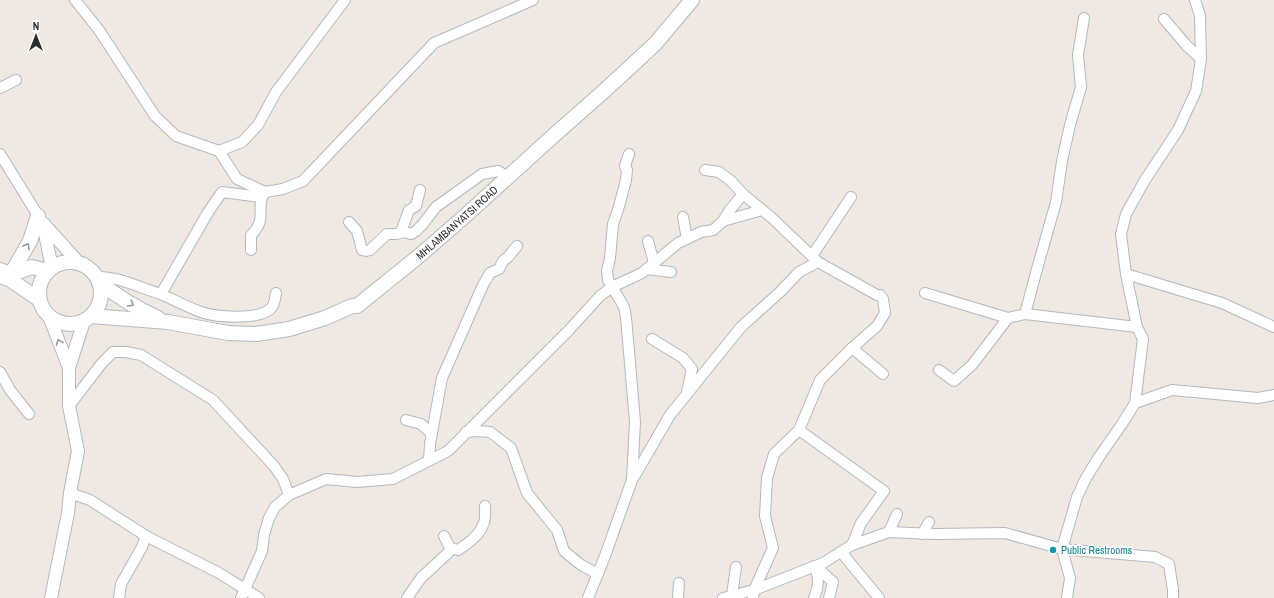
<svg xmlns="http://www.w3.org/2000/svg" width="1274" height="598" font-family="'Archivo Narrow',sans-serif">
  <rect width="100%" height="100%" fill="#efe9e1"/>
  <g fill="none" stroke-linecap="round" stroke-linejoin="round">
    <defs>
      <g id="minor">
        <polyline points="75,0 99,30 155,116 176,136 219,151 237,179 265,192 283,189 303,181 434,43 533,0"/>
        <polyline points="1164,19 1187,46 1201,59"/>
        <polyline points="0,88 16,80"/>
        <polyline points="219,151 242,142 258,125 276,92 345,0"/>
        <polyline points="0,154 42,222"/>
        <polyline points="705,170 719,172 731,181 743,194 772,218 818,262 877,295 880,295 883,299 885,313 877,326 852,348 820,380 799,430 774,454 767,478 765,516 773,548 754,590 753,598"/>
        <polyline points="420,190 416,206 409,210 402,229 405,232 411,234 416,231 422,225 436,207 482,174 498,171 508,177"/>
        <polyline points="683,217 687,239"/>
        <polyline points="723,221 762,210"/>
        <polyline points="349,222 357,231 362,250 366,251 370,250 387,234 396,234 405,232"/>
        <polyline points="648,241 654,263"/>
        <path d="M 251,250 L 251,235 C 269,218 254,208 265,192"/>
        <polyline points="812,256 851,197"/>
        <polyline points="647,269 671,272"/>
        <polyline points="1126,274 1222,303 1274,327"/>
        <path d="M 96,277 C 118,276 140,288 161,294 L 207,214 L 222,192 L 261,197"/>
        <polyline points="925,293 1008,318 1025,314 1137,327 1143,339 1135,403 1122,424 1099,457 1086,478 1077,497 1062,549 1070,578 1067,598"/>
        <path d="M 161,294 C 174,300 187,307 201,312 C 215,317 262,321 272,307 C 275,303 275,298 276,293"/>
        <polyline points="1025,314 1037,269 1056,202 1062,161 1070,125 1081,87 1078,55 1084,18"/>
        <polyline points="1137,327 1126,274 1121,234 1126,214 1145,180 1178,130 1196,91 1201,59 1200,16 1195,0"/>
        <polyline points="652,339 683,358 692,369 687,392"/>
        <polyline points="852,348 883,374"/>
        <polyline points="939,370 954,381 972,365 1008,318"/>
        <polyline points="0,372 10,390 29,414"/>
        <polyline points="1135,403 1172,390 1258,398 1274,395"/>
        <polyline points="69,406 102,363 113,352 126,352 141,355 213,400 274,466 283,479 289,495"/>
        <polyline points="406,420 421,424 432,434"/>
        <polyline points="799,430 884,491 861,523 852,545"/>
        <polyline points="466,432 477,431 490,432 511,448 527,493 557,530 564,551 581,565 598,574"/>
        <polyline points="429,460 430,444 442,378 483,285 490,273 499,269 503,261 508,257 517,246"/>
        <polyline points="634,477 670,415 741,327 780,292 799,272 818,262"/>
        <polyline points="70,493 90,500 146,536 219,573 259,598"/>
        <polyline points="889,532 897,514"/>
        <polyline points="922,534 929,522"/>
        <path d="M 450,548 L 458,550 C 467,544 479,536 483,525 C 486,520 485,512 485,506"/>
        <polyline points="841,552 879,598"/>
        <polyline points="815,566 833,582 829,598"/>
        <polyline points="732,595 736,567"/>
        <polyline points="119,598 121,584 142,547 146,536"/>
        <polyline points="241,598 262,551 264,535 269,518 275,507 289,495 326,479 357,482 393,479 448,451 569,330 600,296 612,287 642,273 678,243 701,232 713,230 723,221 729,211 743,194"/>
        <polyline points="407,598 421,578 449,552 450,548 444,536"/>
        <polyline points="588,598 605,556 632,480 635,422 626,317 624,307 608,280 607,271 610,258 613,224 618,210 626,180 627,170 625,166 629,154"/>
        <polyline points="678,598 679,583"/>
        <polyline points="723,598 754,590 823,563 852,545 889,532 934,534 1005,533 1062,549 1155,557 1169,564 1173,590 1173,598"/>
        <path d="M 814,598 C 819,585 819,580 815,566"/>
      </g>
      <g id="tertiary">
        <polyline points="43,223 79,263"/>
        <polyline points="43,224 52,268"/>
        <polyline points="49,316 69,368"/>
        <polyline points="51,598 68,513 70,493 78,451 69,406 69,368 84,321"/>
      </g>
      <g id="secondary">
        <circle cx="70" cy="293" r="31"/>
        <polyline points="0,270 11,274 32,267 48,271"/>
        <polyline points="11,274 30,241 38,216"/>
        <polyline points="0,276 9,279 40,300"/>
        <path d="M 99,282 C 118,297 136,308 158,318"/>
        <path id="s1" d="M 91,316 L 168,322 L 228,333 L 256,334 L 289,329 L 325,318 L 352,306 L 357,306 L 419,256 L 465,216 L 552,137 L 603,92 L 655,44 L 692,0"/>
      </g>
    </defs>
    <!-- minor casing -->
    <use href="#minor" stroke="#b4b7c1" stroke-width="12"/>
    <!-- tertiary casing -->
    <use href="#tertiary" stroke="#b4b7c1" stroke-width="14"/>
    <!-- secondary casing -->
    <use href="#secondary" stroke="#b4b7c1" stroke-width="16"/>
    <!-- minor -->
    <use href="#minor" stroke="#fff" stroke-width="10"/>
    <!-- tertiary -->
    <use href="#tertiary" stroke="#fff" stroke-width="12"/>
    <!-- secondary -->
    <use href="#secondary" stroke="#fff" stroke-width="14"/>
  </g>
  <!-- one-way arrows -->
  <defs><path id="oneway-chevron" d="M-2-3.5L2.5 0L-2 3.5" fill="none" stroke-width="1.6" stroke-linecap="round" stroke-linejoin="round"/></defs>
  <g stroke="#969696">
    <use href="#oneway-chevron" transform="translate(27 246) rotate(-59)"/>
    <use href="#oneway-chevron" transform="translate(131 304) rotate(31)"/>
    <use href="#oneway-chevron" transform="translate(59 342) rotate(-111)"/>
  </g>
  <!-- markers -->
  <circle fill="#0f9aa8" stroke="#fff" stroke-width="1.5" cx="1053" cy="550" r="4"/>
  <g text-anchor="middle" stroke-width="3.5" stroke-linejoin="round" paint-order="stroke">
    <!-- street labels -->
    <g font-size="11" fill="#2e2e2e" stroke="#fff">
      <text dy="4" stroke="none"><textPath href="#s1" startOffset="402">MHLAMBANYATSI ROAD</textPath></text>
    </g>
    <!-- culture labels -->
    <g font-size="11" fill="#0d838f" stroke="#fff" text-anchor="start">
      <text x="1061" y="554">Public Restrooms</text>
    </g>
  </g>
  <!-- north arrow -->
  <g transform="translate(36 36)" stroke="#ffffff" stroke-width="3" paint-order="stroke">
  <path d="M0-3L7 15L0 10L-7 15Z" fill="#2e2e2e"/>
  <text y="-6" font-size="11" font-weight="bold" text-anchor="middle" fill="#2e2e2e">N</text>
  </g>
</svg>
